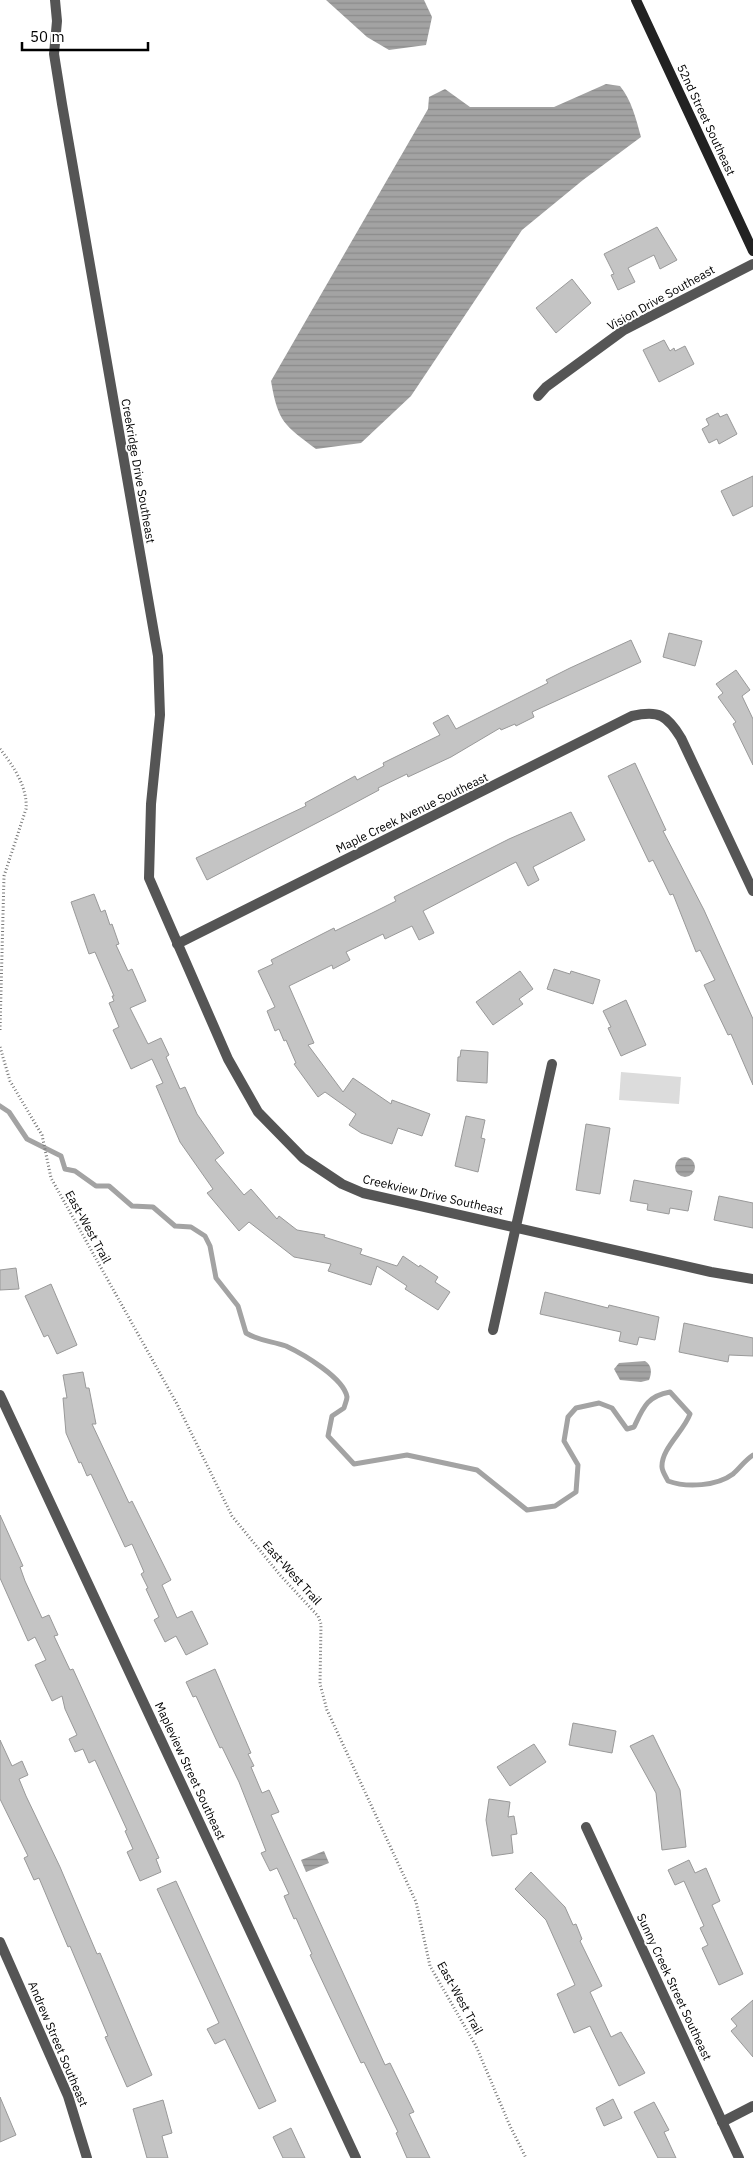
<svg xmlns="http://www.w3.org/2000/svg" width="753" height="2158" font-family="'IBM Plex Sans',sans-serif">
  <defs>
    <pattern id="water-rules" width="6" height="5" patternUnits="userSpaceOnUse" patternTransform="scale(1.25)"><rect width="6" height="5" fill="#a3a3a3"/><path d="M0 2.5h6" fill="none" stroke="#8b8b8b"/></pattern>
  </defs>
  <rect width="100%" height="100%" fill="#fff"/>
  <!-- pitch -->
  <polygon fill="#dcdcdc" points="621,1072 681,1077 679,1104 619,1100"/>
  <!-- water -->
  <g fill="url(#water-rules)">
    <polygon points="326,0 424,0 432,17 426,45 389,50 367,37"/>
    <path d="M 606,84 L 620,86 C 632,101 636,119 641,137 L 583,180 L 522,230 L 411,396 L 361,443 L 316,449 C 284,425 278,422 271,381 L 428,109 L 429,97 L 445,89 L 470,107 L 554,107 Z"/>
    <circle cx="685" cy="1167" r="10"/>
    <path d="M 645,1361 C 652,1365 652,1373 649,1380 L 641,1382 L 620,1380 L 614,1369 L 619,1363 Z"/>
    <polygon points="324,1851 329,1863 306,1872 301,1860"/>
  </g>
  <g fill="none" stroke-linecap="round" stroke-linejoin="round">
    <!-- stream -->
    <path stroke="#a3a3a3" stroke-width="5" d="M 0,1106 L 9,1112 L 27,1139 L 61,1156 L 65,1169 L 75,1171 L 96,1186 L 109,1186 L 132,1206 L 153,1207 L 175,1226 L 191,1227 L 205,1236 L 210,1246 L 216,1278 L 238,1306 L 246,1333 C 259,1341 272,1341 286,1346 C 303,1354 344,1378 347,1397 C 347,1400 345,1404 344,1408 L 332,1416 L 328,1436 L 354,1464 L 407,1455 L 477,1470 L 527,1510 L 555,1506 L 576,1492 L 578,1465 L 564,1441 L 568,1417 L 576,1408 L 599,1403 L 612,1408 L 627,1429 L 634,1427 C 643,1408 647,1396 670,1392 L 690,1414 C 684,1431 661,1449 662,1467 C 662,1471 666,1477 668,1481 C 687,1488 717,1486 733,1474 C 740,1468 745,1460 753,1455"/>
  </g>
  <!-- building -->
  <g fill="#c4c4c4" stroke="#999">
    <polygon points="657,227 677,260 660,269 654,255 628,268 635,282 618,290 611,275 614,274 604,254"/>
    <polygon points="572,279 591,303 556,333 536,308"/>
    <polygon points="664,340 670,351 674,348 675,351 685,346 694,364 659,382 643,350"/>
    <polygon points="718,413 720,417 727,414 737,434 719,444 717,439 709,443 702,429 709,425 706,419"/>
    <polygon points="753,476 753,506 733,516 721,491"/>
    <polygon points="669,633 702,641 695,666 663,657"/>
    <polygon points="631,640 641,662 532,712 534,717 516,726 515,724 501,730 500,728 451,757 408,777 407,774 378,788 379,790 336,813 207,880 196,858 306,806 305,803 355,776 357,780 384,766 383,763 440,735 433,723 448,715 456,729 548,683 546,680 570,668"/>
    <polygon points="736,670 750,690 742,696 753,719 753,765 733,724 736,722 718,697 723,693 716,684"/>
    <polygon points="635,763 666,830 663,831 704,910 753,1019 753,1085 731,1034 728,1035 704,985 715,980 700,950 696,952 673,894 670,895 653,860 649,862 608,776"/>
    <polygon points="571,812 585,840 533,867 539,880 528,886 516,862 423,911 434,933 419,940 412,926 385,939 383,934 346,952 350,960 333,969 332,965 289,986 314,1043 308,1045 343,1092 353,1078 391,1104 392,1100 430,1114 422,1136 398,1128 392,1144 361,1133 349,1125 356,1114 325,1092 318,1097 294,1064 296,1063 286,1040 284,1041 279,1029 275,1031 267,1011 275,1007 258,971 273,964 271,960 334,928 335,931 372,913 396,901 394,897 509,839"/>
    <polygon points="94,894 101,912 105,910 110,925 112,924 119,944 116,945 128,971 132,969 146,1001 130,1008 148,1044 161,1038 169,1055 166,1057 180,1089 185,1087 197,1114 224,1153 215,1160 244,1195 251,1189 277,1219 279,1216 297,1230 325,1235 324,1237 362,1249 360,1254 397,1266 403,1256 419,1267 420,1265 438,1277 435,1282 450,1292 438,1310 405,1289 407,1286 377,1266 371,1285 328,1271 331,1264 294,1257 249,1222 239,1231 207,1193 213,1189 180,1142 156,1086 163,1083 152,1059 131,1069 113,1030 119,1027 109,1003 114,1001 112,996 114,996 95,952 89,954 71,902"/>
    <polygon points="554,969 570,974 571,971 600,980 593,1004 547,989"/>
    <polygon points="520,971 533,989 519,999 523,1004 493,1025 476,1002"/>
    <polygon points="626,1000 646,1045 621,1056 608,1028 611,1027 603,1011"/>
    <polygon points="461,1050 488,1052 487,1083 457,1081 458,1057 460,1057"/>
    <polygon points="466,1116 485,1120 481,1138 485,1139 478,1172 455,1166"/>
    <polygon points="586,1124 610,1128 600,1194 576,1190"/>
    <polygon points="634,1180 692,1191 688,1211 670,1208 669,1214 647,1210 648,1204 630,1201"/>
    <polygon points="719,1196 753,1203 753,1228 714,1220"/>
    <polygon points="16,1268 19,1289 0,1290 0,1270"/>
    <polygon points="51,1284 77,1345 57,1354 48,1335 44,1337 25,1296"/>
    <polygon points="545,1292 608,1308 609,1305 659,1317 655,1340 639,1337 637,1345 619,1341 621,1332 540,1314"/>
    <polygon points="684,1323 753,1338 753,1356 729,1355 728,1362 679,1352"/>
    <polygon points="83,1372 86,1388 89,1388 96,1424 92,1424 129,1503 132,1501 171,1580 162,1585 177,1618 192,1611 208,1644 186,1655 176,1636 165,1642 154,1620 159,1617 146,1589 148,1588 141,1574 144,1572 132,1544 125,1547 91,1474 87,1476 81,1462 79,1463 66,1433 63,1398 67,1398 63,1375"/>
    <polygon points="0,1515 23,1566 20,1567 25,1581 42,1618 49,1615 58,1635 54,1636 70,1670 73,1669 159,1858 156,1859 161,1872 140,1881 127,1852 133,1849 125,1831 127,1830 95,1760 89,1763 83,1749 75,1752 69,1739 77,1735 65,1709 62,1696 52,1701 35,1665 46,1660 35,1637 28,1641 0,1578"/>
    <polygon points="215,1669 251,1753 248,1754 254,1766 251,1767 262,1793 269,1790 279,1812 271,1815 385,2065 390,2063 414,2112 409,2114 430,2158 407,2158 396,2133 398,2132 364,2062 361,2063 310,1955 312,1954 296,1918 294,1919 284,1896 289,1894 277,1868 270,1871 261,1853 266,1851 239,1782 222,1747 220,1748 196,1696 193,1697 186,1682"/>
    <polygon points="573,1723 616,1731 612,1753 569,1745"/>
    <polygon points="653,1735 680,1790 686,1847 662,1850 656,1793 630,1746"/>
    <polygon points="0,1740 12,1766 22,1761 28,1775 19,1779 26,1796 60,1867 97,1954 100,1953 152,2075 127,2087 105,2037 108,2036 70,1946 68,1947 39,1878 34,1880 24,1858 28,1856 0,1799"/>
    <polygon points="534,1744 546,1762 510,1786 497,1767"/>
    <polygon points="489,1799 510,1802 508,1817 514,1816 517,1834 511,1835 513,1853 492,1856 486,1820"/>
    <polygon points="689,1860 695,1873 706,1868 720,1901 712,1905 743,1974 719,1985 702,1948 708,1945 700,1928 704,1926 684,1881 675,1885 668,1870"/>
    <polygon points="531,1872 565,1907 573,1925 576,1924 582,1939 580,1941 602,1986 590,1992 611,2037 621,2032 645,2073 619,2086 590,2026 574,2033 557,1994 575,1985 546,1920 515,1889"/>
    <polygon points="176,1881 276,2101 259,2109 225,2039 215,2044 207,2029 219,2023 157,1889"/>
    <polygon points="753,2000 753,2057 731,2031 737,2026 731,2019"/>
    <polygon points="0,2097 16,2135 0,2142"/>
    <polygon points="613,2099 622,2118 604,2126 596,2108"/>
    <polygon points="163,2100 172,2133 162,2136 168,2158 147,2158 133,2109"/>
    <polygon points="654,2102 669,2130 664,2132 676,2158 658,2158 634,2112"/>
    <polygon points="291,2128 305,2158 283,2158 273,2137"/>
  </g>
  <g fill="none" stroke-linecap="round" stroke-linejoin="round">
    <!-- path -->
    <g stroke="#777" stroke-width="3" stroke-dasharray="1 2.5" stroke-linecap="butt">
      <path d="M 0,749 C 13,765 28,788 26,809 L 4,876 L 0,1030"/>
      <polyline points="0,1047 10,1081 42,1135 51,1178 177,1404 232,1516 280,1575 318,1616 321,1624 320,1684 327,1710 416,1902 430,1966 476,2046 510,2126 526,2158"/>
    </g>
    <!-- minor -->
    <g stroke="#555" stroke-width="10">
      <polyline points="55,0 57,21 54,54 62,104 158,656 160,715 151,804 149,878 228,1059 258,1112 303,1158 342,1184 363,1193 711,1272 753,1279"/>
      <polyline points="538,396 546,387 624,330 753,264"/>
      <path d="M 177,944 L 632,716 C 659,710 667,715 681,738 L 753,891"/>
      <polyline points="493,1330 552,1064"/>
      <polyline points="0,1395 356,2158"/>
      <polyline points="586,1827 739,2158"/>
      <polyline points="0,1942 68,2096 87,2158"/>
      <polyline points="722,2122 753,2106"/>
    </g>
    <!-- secondary -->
    <polyline stroke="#222" stroke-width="10" points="636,0 753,251"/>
  </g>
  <g text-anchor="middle" stroke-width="4" stroke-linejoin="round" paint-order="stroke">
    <!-- street labels -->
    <g font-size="12" fill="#000" stroke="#fff">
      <text transform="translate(706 120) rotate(65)" y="4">52nd Street Southeast</text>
      <text transform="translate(661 298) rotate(-29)" y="4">Vision Drive Southeast</text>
      <text transform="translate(138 471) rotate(80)" y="4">Creekridge Drive Southeast</text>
      <text transform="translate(412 813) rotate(-26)" y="4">Maple Creek Avenue Southeast</text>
      <text transform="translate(433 1195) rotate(13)" y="4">Creekview Drive Southeast</text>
      <text transform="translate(88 1227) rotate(61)" y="4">East-West Trail</text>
      <text transform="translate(292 1573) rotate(48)" y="4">East-West Trail</text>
      <text transform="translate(190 1771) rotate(65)" y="4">Mapleview Street Southeast</text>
      <text transform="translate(674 1987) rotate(65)" y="4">Sunny Creek Street Southeast</text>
      <text transform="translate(460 1998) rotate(61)" y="4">East-West Trail</text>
      <text transform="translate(58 2044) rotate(67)" y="4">Andrew Street Southeast</text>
    </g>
  </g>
  <!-- scale -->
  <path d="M22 42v8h126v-8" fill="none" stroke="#000000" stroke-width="2.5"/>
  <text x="30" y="42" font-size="15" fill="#000000" stroke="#ffffff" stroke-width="4" paint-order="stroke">50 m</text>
</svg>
